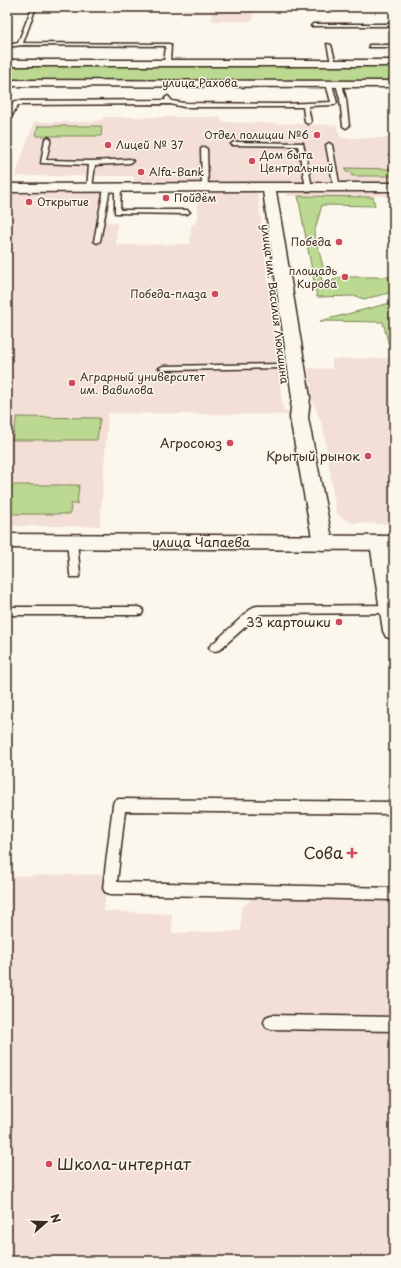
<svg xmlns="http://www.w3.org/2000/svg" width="401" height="1268" font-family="'Playpen Sans',sans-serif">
  <rect width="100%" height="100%" fill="#fbf7ec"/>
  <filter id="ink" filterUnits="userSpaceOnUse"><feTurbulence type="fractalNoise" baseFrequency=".025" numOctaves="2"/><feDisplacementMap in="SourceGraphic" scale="8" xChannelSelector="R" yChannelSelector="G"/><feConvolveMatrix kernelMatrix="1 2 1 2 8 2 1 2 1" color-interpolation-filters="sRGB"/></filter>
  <g filter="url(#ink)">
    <!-- built -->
    <g fill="#f4dfd7">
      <polygon points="183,7 253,7 253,21 212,21 211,12 183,12"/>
      <polygon points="103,117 220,117 222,122 336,125 341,138 394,138 394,183 134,184 134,176 15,176 34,122 92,122 103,119"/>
      <polygon points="7,191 111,191 107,222 117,223 116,245 190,244 191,226 197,221 198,191 254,191 258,194 283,409 293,415 108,413 100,526 7,526"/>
      <polygon points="394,192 394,196 286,196 286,193"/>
      <polygon points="394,358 394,524 353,523 340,517 336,512 323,427 313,402 308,368 332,369 332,359"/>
      <polygon points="109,874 103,911 172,914 172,933 241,931 241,908 256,896 394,898 394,1261 7,1261 7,876"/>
    </g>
    <!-- green -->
    <g fill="#bcd991" stroke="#7c8258">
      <polygon points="7,64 394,65 394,81 7,80"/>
      <polygon points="38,126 102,126 101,136 36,136"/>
      <polygon points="345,168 394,169 394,176 352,176 351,172 346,172"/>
      <polygon points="298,196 373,197 375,206 322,205 314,233 323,266 320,273 323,284 341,277 394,277 394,292 364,299 355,296 317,297"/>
      <polygon points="394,302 394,358 392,358 383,322 320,321"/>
      <polygon points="17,417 100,418 97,440 12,440"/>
      <polygon points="7,485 79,485 77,504 71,504 70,514 7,514"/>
    </g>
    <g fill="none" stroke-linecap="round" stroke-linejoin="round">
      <defs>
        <g id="lane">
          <polygon points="32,7 36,7 23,43 169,44 171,45 170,63 167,65 164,63 166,46 23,45 7,47 7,45 18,43"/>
          <polygon points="313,24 394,24 394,26 311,26"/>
          <polygon points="327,44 331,45 336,64 331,63"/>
          <polygon points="371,45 394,45 394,47 369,47 369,45"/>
          <polygon points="329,82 332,84 337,103 334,105 308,106 311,122 308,124 305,122 303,107 184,107 170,104 18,105 10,119 7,121 7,114 14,102 16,101 166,100 165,98 168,96 172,101 184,103 283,104 331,102 326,84"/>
          <polygon points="339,82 342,84 346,99 349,126 346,128 343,126 340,99 336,84"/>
          <polygon points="48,137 51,139 46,160 92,161 130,159 133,161 130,163 95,165 92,188 87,189 89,165 41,163 45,139"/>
          <polygon points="234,142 303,143 312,187 309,189 306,187 298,146 232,145 231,144"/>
          <polygon points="329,143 332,145 340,188 337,190 334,188 326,145"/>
          <polygon points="204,147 207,149 208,188 205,190 202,188 201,149"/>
          <polygon points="107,186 110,188 100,241 97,243 94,241 104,188"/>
          <polygon points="118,186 121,188 120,210 187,210 190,212 187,214 115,213 115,188"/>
          <polygon points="283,364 287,366 286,368 163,370 159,368 163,366"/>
          <polygon points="72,538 77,541 80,574 79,577 71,577 70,574 67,541"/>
          <polygon points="391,605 394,606 394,612 391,613 260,614 219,650 215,651 211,650 209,647 253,607 257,606"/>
          <polygon points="7,607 138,607 142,608 143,611 142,614 138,615 7,615"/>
          <polygon points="119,799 394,802 394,814 125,811 117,882 394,888 394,900 110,894 105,892 103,888 113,805 114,801"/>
          <polygon points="271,1015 394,1017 394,1031 271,1029 266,1027 264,1022 266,1017"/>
        </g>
        <g id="street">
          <rect x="7" y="60" width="387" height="6"/>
          <polygon points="7,80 394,81 394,87 7,86"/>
          <polygon points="268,183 394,183 394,191 276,191 310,397 308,418 333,543 330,548 323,550 316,548 313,543 290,418 292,397 263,191 7,192 7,184"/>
          <path d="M 380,536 L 387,538 C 399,558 394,614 394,639 L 386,637 L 383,631 L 370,543 L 373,538 Z"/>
        </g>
        <polygon id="secondary" points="7,534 394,536 394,550 7,548"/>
      </defs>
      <!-- lane casing -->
      <use href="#lane" stroke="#3b2a1e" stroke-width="3"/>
      <!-- street casing -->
      <use href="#street" stroke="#3b2a1e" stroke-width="3"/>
      <!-- secondary casing -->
      <use href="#secondary" stroke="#3b2a1e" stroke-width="3"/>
      <!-- lane -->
      <use href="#lane" fill="#fbf7ec" fill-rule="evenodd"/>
      <!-- street -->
      <use href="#street" fill="#fbf7ec" fill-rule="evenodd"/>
      <!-- secondary -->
      <use href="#secondary" fill="#fbf7ec" fill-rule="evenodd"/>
    </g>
  </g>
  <!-- markers -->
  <g fill="#d1495b" stroke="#fbf7ec" stroke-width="1.5">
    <circle cx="317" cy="135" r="4"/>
    <circle cx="108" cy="145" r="4"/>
    <circle cx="252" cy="161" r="4"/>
    <circle cx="141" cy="172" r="4"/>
    <circle cx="166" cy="198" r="4"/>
    <circle cx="29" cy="202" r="4"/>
    <circle cx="339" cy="242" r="4"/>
    <circle cx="345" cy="277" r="4"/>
    <circle cx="215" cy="294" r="4"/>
    <circle cx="72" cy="383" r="4"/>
    <circle cx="230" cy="443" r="4"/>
    <circle cx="368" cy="456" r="4"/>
    <circle cx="339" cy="622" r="4"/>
    <path d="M350 847h4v4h4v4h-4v4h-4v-4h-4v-4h4z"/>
    <circle cx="49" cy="1164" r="4"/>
  </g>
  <g text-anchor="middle" stroke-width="3" stroke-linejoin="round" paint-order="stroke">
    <!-- far-street labels -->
    <g font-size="11" fill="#3b2a1e" stroke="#fbf7ec">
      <text x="200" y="87">улица Рахова</text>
      <text transform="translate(275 304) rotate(83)" y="4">улица им. Василия Люкшина</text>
    </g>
    <!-- far-poi labels -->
    <g font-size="11" fill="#3b2a1e" stroke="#fbf7ec" text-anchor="start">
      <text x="309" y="139" text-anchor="end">Отдел полиции №6</text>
      <text x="116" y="149">Лицей № 37</text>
      <text x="260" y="159">Дом быта<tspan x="260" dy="13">Центральный</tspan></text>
      <text x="149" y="176">Alfa-Bank</text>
      <text x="174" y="202">Пойдём</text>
      <text x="37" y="206">Открытие</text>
      <text x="331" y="246" text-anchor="end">Победа</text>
      <text x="337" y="275" text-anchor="end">площадь<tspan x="337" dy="13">Кирова</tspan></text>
      <text x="207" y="298" text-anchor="end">Победа-плаза</text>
      <text x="80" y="381">Аграрный университет<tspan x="80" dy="13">им. Вавилова</tspan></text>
    </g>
    <!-- poi labels -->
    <g font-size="13" fill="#3b2a1e" stroke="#fbf7ec" text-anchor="end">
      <text x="222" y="448">Агросоюз</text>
      <text x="360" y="461">Крытый рынок</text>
      <text x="331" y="627">33 картошки</text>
    </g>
    <!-- street labels -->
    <g font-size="13" fill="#3b2a1e" stroke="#fbf7ec">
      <text x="201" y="547">улица Чапаева</text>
    </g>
    <!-- near-poi labels -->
    <g font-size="16" fill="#3b2a1e" stroke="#fbf7ec" text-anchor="end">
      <text x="343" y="859">Сова</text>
      <text x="57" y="1170" text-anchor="start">Школа-интернат</text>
    </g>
  </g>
  <!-- margin -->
  <rect width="401" height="1268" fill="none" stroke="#fbf7ec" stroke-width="24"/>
  <rect x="12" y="12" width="377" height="1244" fill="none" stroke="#3b2a1e" stroke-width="1.5" filter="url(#ink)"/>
  <!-- north arrow -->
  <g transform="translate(46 1222) rotate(70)" stroke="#fbf7ec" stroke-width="3" paint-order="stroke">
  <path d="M0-3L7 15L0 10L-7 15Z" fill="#3b2a1e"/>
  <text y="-6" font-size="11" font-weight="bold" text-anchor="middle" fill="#3b2a1e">N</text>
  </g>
</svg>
